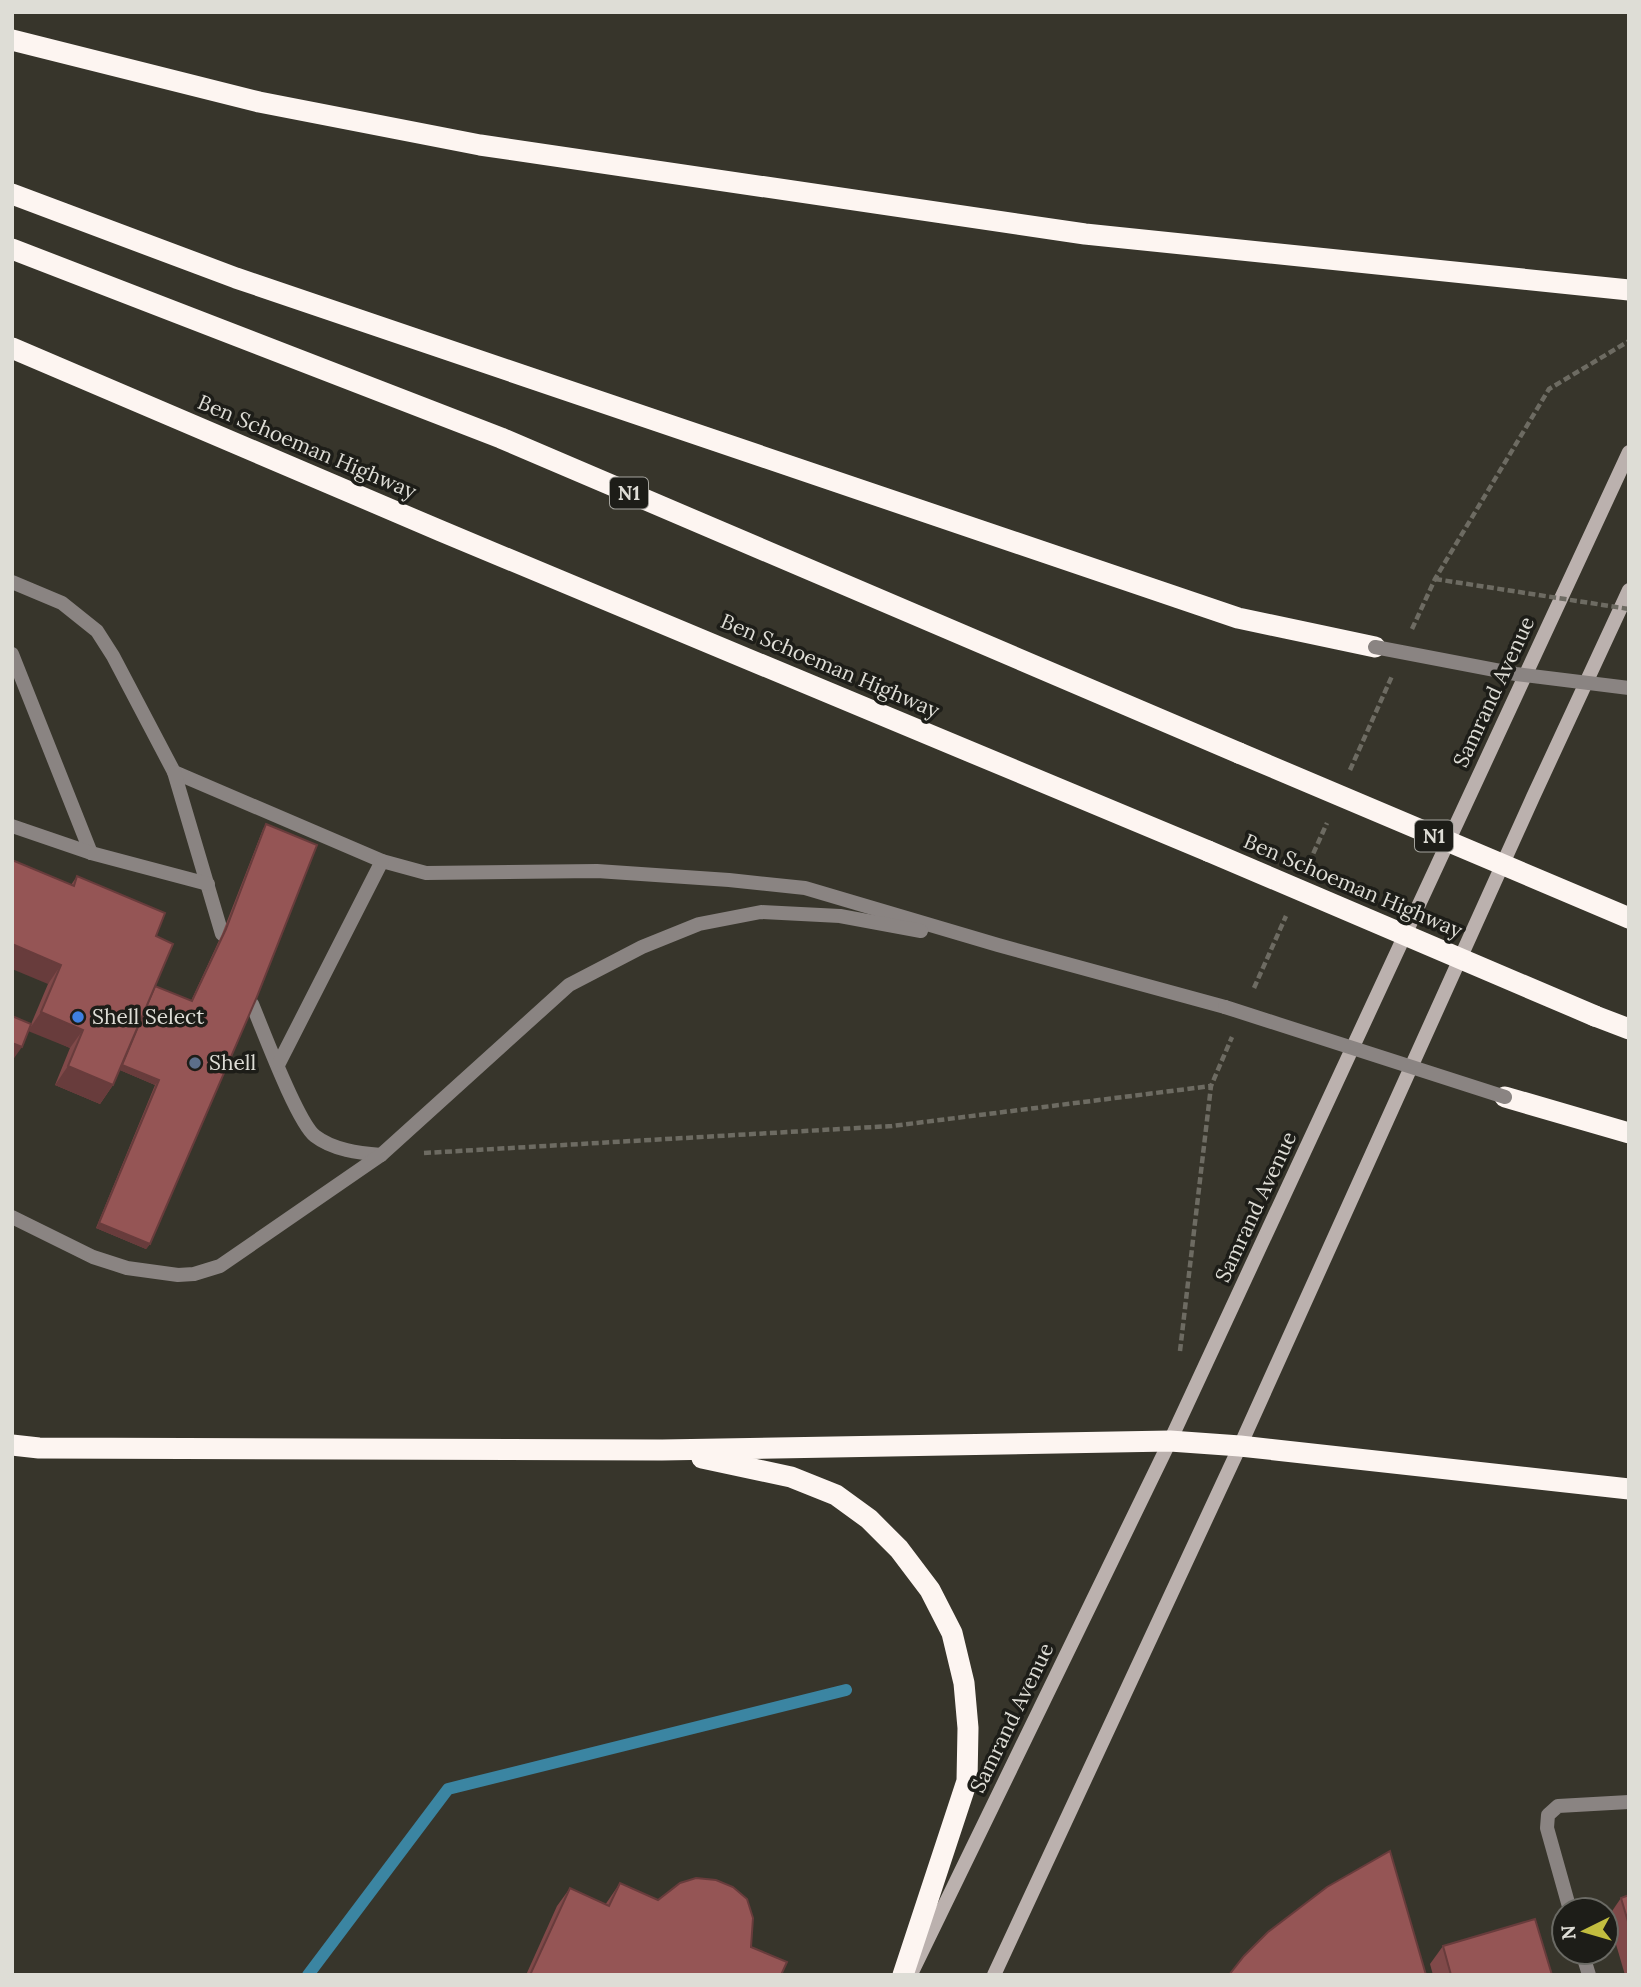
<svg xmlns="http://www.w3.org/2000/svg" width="1641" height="1987" font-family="Lora,serif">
  <rect width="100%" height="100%" fill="#37352b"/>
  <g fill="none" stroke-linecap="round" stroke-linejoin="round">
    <!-- stream -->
    <polyline stroke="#3b85a2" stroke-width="12" points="308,1975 448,1789 846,1690"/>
    <!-- path -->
    <g stroke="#6d6b62" stroke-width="4.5" stroke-dasharray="7 3.5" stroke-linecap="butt">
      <polyline points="1412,629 1435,579 1549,389 1629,341"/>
      <polyline points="1350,770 1392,676"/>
      <polyline points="1309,863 1327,823"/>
      <polyline points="1254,988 1286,916"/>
      <polyline points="424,1153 892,1126 1211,1086"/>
      <polyline points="1180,1351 1211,1086 1232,1037"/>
    </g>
    <!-- service -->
    <g stroke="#8a8482" stroke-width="14">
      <polyline points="12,582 62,603 97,631 113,656 174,772 382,861 426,873 597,871 729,880 805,888 998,945 1225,1007"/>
      <polyline points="12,654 91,853"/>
      <polyline points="174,772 222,934"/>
      <polyline points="12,826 91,853 208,884"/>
      <path d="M 252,1004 C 263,1030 297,1122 315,1136 C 333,1150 359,1153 381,1155"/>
      <polyline points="278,1065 382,861"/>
      <polyline points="12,1217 93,1257 127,1268 178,1275 194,1274 220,1266 381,1155 569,985 642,947 699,924 761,912 840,916 921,931"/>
      <polyline points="1570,1910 1547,1828 1548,1815 1558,1806 1629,1802"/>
      <polyline points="1582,1952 1589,1975"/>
    </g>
    <!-- secondary -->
    <g stroke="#bbb1ae" stroke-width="14">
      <polyline points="913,1970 1170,1441 1629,452"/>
      <polyline points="994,1975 1240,1446 1533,797 1629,590"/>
    </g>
    <!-- motorway -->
    <g stroke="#fdf5f1" stroke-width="21">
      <polyline points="12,40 259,102 480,145 1085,234 1629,290"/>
      <polyline points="12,194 236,278 1238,618 1375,647"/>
      <polyline points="12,249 501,438 1239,753"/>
      <polyline points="12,348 441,531 1208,851"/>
      <polyline points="1595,1016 1629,1029"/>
      <polyline points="1505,1097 1629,1133"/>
      <polyline points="12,1445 39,1448 662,1450 1170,1441 1240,1446 1629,1489"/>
      <polyline points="702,1458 791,1477 836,1495 869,1519 899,1549 930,1590 952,1633 964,1683 968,1728 967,1781 903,1975"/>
    </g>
    <!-- path-bridge -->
    <polyline stroke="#6d6b62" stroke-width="4.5" stroke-dasharray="7 3.5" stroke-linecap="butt" points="1435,579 1629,609"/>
    <!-- service-bridge -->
    <g stroke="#8a8482" stroke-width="14">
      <polyline points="1375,647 1516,674 1629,688"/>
      <polyline points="1225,1007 1505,1097"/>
    </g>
    <!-- motorway-bridge -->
    <g stroke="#fdf5f1" stroke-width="21">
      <polyline points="1239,753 1629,918"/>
      <polyline points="1208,851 1595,1016"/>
    </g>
  </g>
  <!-- wall -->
  <g fill="#804949">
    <polygon points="266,824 150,1244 146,1249 96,1228 155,1085 120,1070 113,1085 100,1104 55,1085 70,1048 29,1029 48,984 71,885 77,876 156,936 155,986 191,1001 222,934 263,829"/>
    <polygon points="620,1883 751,1947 781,1975 526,1975 557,1906 570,1888 605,1905"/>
    <polygon points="1629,1895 1629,1975 1625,1975 1608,1917 1621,1898"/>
    <polygon points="1443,1946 1552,1975 1433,1975 1430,1964"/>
  </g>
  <!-- shaded-wall -->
  <g fill="#683c3c">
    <polygon points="12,944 61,965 48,984 12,969"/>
    <polygon points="41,1012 83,1030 70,1048 28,1031"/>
    <polygon points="12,1043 22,1047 12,1061"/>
    <polygon points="118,1063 159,1080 155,1085 115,1068"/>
    <polygon points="68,1066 113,1085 100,1104 55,1085"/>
    <polygon points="99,1223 150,1244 146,1249 96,1228"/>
  </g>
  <!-- building -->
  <g fill="#955555" stroke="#683c3c" stroke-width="2">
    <polygon points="266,824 317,845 256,999 150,1244 99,1223 159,1080 122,1065 155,986 192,1001 226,929"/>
    <polygon points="12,860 74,886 77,876 165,913 156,936 173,944 113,1085 68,1066 83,1030 41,1012 61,965 12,944"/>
    <polygon points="12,1016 31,1024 22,1047 12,1043"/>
    <polygon points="1390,1851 1426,1975 1229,1975 1244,1956 1268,1932 1327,1887"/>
    <polygon points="696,1878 716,1880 733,1887 747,1899 753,1918 751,1947 787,1962 781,1975 530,1975 570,1888 609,1906 620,1883 658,1900 680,1883"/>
    <polygon points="1629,1895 1629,1925 1621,1898"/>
    <polygon points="1535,1919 1552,1975 1451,1975 1443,1946"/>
  </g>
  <!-- markers -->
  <circle fill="#3f7fe0" stroke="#1d1d18" stroke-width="2.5" cx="78" cy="1017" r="7"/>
  <circle fill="#5c6f8a" stroke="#1d1d18" stroke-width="2.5" cx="195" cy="1063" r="7"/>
  <g text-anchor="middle" stroke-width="7" stroke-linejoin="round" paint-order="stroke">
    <!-- shield labels -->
    <g fill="#1d1d18" stroke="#a4a39d" stroke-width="2">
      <rect x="610" y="477.5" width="38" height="31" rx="5"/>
      <rect x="1415" y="820.5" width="38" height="31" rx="5"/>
    </g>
    <g font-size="19" font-weight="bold" fill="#deddd6">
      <text x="629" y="500">N1</text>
      <text x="1434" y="843">N1</text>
    </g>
    <!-- street labels -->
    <g font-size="21" fill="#deddd6" stroke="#1d1d18">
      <text transform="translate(307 447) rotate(23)" y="7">Ben Schoeman Highway</text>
      <text transform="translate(830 666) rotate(23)" y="7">Ben Schoeman Highway</text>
      <text transform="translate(1494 692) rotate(-65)" y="7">Samrand Avenue</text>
      <text transform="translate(1353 886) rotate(23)" y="7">Ben Schoeman Highway</text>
      <text transform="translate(1256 1207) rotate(-65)" y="7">Samrand Avenue</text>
      <text transform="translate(1012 1718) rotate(-64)" y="7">Samrand Avenue</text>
    </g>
    <!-- poi labels -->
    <g font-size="21" fill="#deddd6" stroke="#1d1d18" text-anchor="start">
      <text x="92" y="1024">Shell Select</text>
      <text x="209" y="1070">Shell</text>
    </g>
  </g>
  <!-- border -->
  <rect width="1641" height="1987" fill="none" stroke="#deddd6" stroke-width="28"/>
  <!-- north arrow -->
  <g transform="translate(1585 1931) rotate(265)"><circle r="33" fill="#1d1d18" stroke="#6a6a64" stroke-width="2"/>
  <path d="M0-5L12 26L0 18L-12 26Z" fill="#c2bd3f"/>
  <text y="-10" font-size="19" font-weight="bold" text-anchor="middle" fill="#deddd6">N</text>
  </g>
</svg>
